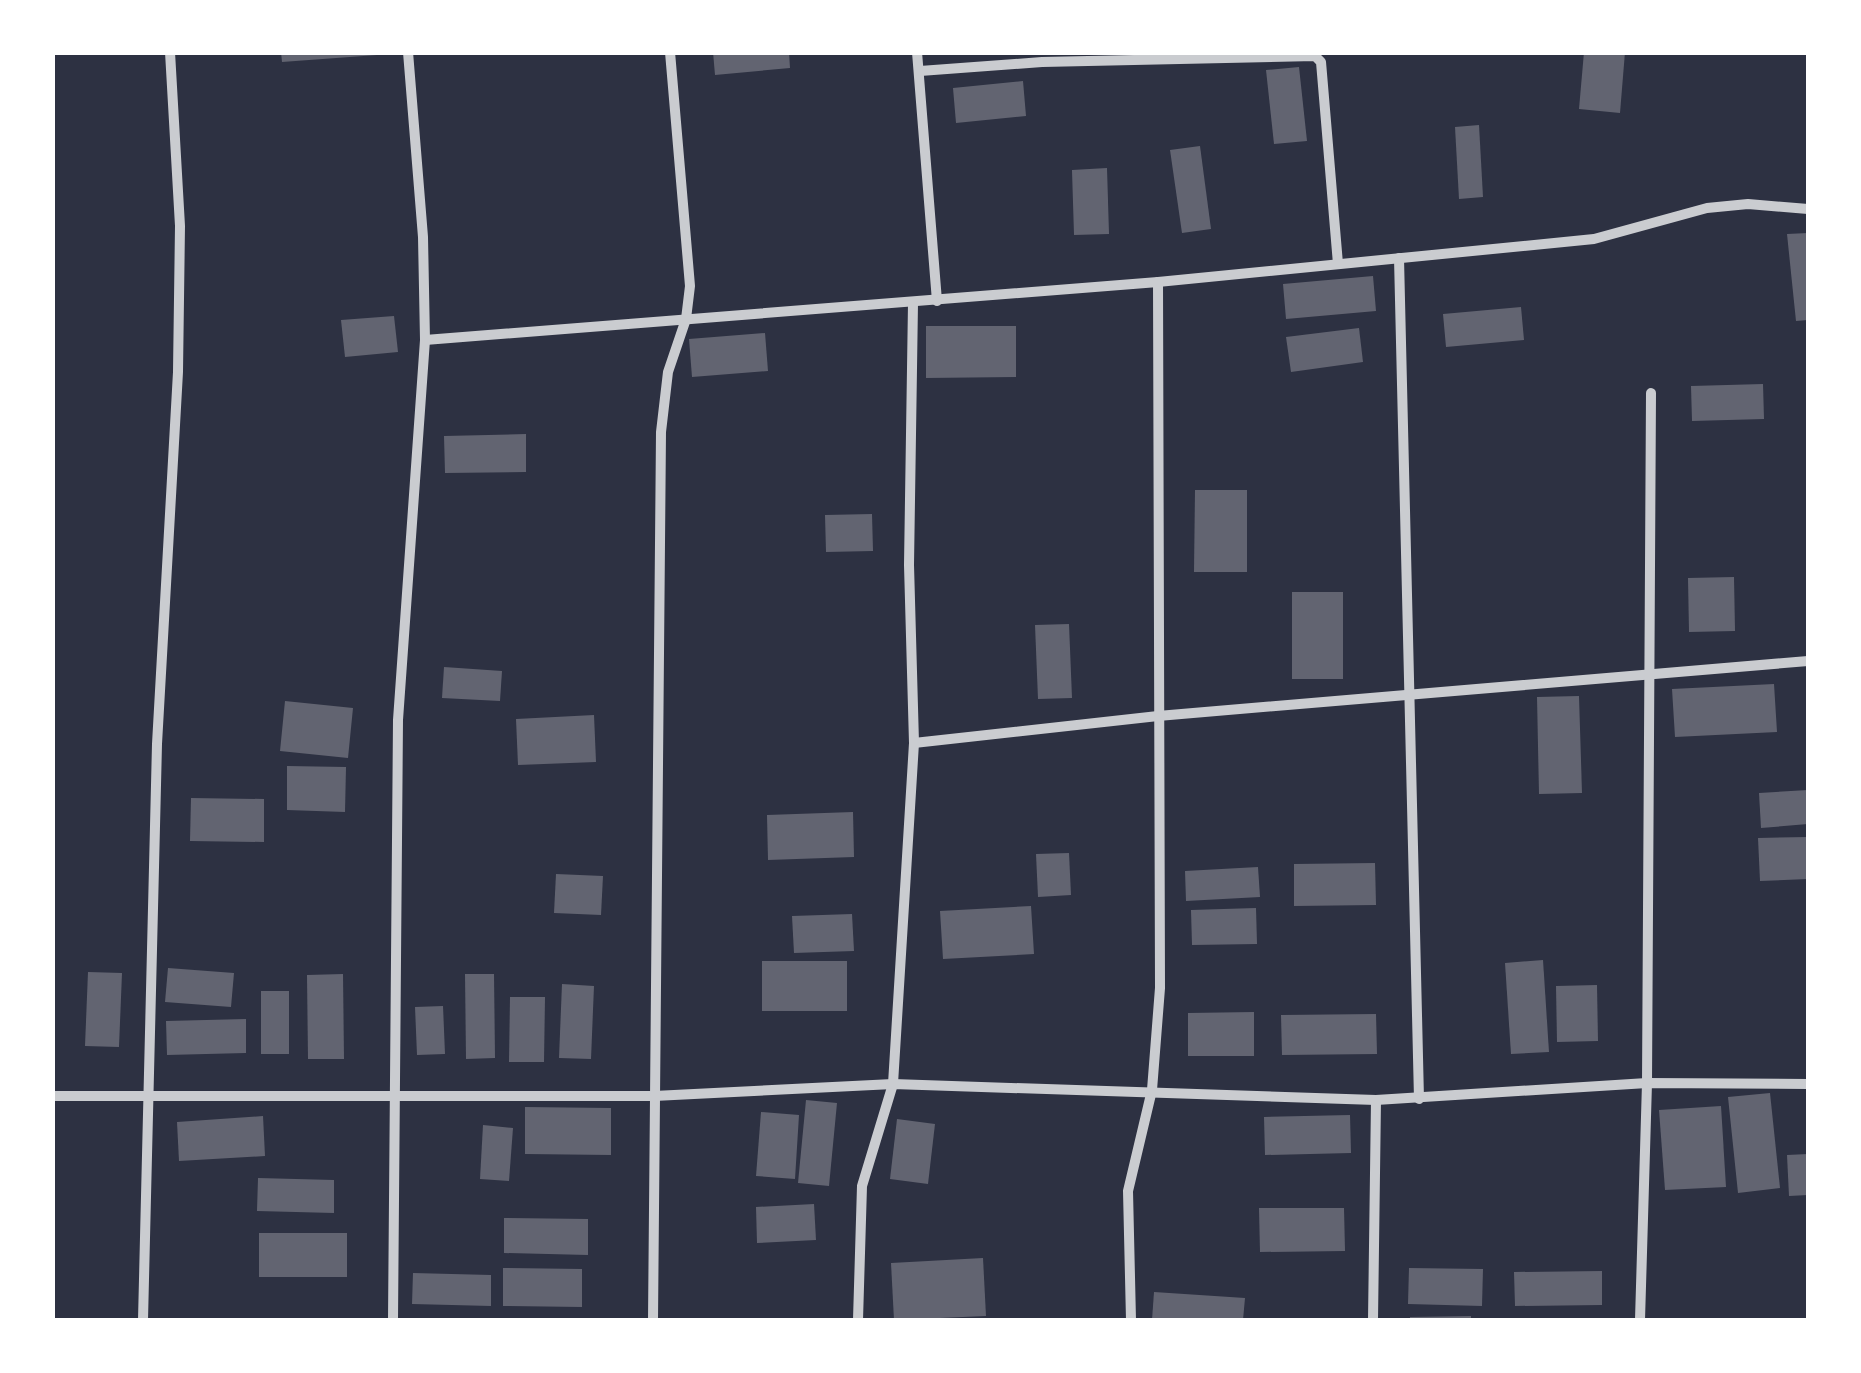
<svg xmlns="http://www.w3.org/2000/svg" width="1861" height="1373" font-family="Montserrat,sans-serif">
  <rect width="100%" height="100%" fill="#2d3142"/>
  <!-- building -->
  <g fill="#626471">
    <polygon points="281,52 377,52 377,55 282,62"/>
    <polygon points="713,52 789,52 790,68 715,75"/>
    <polygon points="1584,52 1625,52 1620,113 1579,109"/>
    <polygon points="1299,67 1307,141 1274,144 1266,70"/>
    <polygon points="1023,81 1026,116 956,123 953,88"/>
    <polygon points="1479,125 1483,197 1459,199 1455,127"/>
    <polygon points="1200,146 1211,229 1182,233 1170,150"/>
    <polygon points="1107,168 1109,234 1074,235 1072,170"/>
    <polygon points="1808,233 1808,320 1796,321 1787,234"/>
    <polygon points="1373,276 1376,311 1286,319 1283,284"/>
    <polygon points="1521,307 1524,340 1446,347 1443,314"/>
    <polygon points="394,316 398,352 345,357 341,320"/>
    <polygon points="926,326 1016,326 1016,377 926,378"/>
    <polygon points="1359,328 1363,362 1291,372 1286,337"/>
    <polygon points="765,333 768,371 692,377 689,339"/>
    <polygon points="1763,384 1764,419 1692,421 1691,386"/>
    <polygon points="526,434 526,472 445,473 444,436"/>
    <polygon points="1195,490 1247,490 1247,572 1194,572"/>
    <polygon points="872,514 873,551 826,552 825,515"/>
    <polygon points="1734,577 1735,631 1689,632 1688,578"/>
    <rect x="1292" y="592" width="51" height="87"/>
    <polygon points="1069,624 1072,698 1038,699 1035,625"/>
    <polygon points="444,667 502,671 500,701 442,698"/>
    <polygon points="1774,684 1777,732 1675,737 1672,689"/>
    <polygon points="1579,696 1582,793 1539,794 1537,697"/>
    <polygon points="285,701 353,708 348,758 280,751"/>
    <polygon points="594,715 596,762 518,765 516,719"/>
    <polygon points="287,766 346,767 345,812 287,810"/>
    <polygon points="1808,790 1808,824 1761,828 1759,793"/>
    <polygon points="191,798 264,799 264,842 190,841"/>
    <polygon points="853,812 854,857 768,860 767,815"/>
    <polygon points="1808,837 1808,879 1760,881 1758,838"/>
    <polygon points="1069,853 1071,895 1038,897 1036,854"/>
    <polygon points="1375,863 1376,905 1294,906 1294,864"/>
    <polygon points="1258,867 1260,897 1186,901 1185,871"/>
    <polygon points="556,874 603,876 601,915 554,913"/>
    <polygon points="1031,906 1034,954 943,959 940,911"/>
    <polygon points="1256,908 1257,944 1192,945 1191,910"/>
    <polygon points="852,914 854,951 794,953 792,916"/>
    <polygon points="1543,960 1549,1052 1511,1054 1505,963"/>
    <rect x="762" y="961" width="85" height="50"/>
    <polygon points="168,968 234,973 231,1007 165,1002"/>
    <polygon points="88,972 122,973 119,1047 85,1046"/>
    <polygon points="343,974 344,1059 308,1059 307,975"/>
    <polygon points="465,974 494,974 495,1058 466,1059"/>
    <polygon points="562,984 594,986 591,1059 559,1058"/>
    <polygon points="1597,985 1598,1041 1557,1042 1556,986"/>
    <rect x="261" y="991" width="28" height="63"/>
    <polygon points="510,997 545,997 544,1062 509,1062"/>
    <polygon points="443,1006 445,1054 417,1055 415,1007"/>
    <polygon points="1254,1012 1254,1056 1188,1056 1188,1013"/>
    <polygon points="1376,1014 1377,1054 1282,1055 1281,1015"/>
    <polygon points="246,1019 246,1053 167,1055 166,1021"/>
    <polygon points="1770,1093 1780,1188 1738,1193 1728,1097"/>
    <polygon points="806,1100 837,1103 829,1186 798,1183"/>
    <polygon points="1721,1106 1726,1187 1665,1190 1659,1110"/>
    <polygon points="525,1107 611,1108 611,1155 525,1154"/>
    <polygon points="761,1112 799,1115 795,1179 756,1176"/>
    <polygon points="1350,1115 1351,1153 1265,1155 1264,1117"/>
    <polygon points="263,1116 265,1156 179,1161 177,1122"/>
    <polygon points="897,1119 935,1124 928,1184 890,1179"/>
    <polygon points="483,1125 513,1128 509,1181 480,1179"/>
    <polygon points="1808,1154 1808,1195 1789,1196 1787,1155"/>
    <polygon points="258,1178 334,1180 334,1213 257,1211"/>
    <polygon points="814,1204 816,1240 757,1243 756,1207"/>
    <polygon points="1259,1208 1344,1208 1345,1251 1260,1252"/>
    <polygon points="504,1218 588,1219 588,1255 504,1253"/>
    <rect x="259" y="1233" width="88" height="44"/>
    <polygon points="983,1258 986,1316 894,1320 891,1263"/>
    <polygon points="503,1268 582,1269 582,1307 503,1306"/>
    <polygon points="1409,1268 1483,1269 1482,1306 1408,1304"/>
    <polygon points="1602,1271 1602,1305 1515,1306 1514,1272"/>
    <polygon points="413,1273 491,1275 491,1306 412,1304"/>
    <polygon points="1154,1292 1245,1298 1243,1320 1152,1320"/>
    <polygon points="1471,1316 1471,1320 1410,1320 1410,1317"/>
  </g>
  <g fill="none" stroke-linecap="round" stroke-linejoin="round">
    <!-- minor -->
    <g stroke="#caccd0" stroke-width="10">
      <polyline points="917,52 937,301"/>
      <polyline points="920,71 1042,62 1315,56 1321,62 1338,264"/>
      <polyline points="1399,258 1419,1099"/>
      <polyline points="425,340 1158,282 1594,239 1707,208 1748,204 1808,209"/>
      <polyline points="914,743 1158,716 1808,661"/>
      <polyline points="52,1096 654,1096 893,1084 1376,1100 1647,1083 1808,1084"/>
      <polyline points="143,1320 157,744 178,372 180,226 170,52"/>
      <polyline points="393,1320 398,720 425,340 423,237 408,52"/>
      <polyline points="653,1320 661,432 668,372 686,319 690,286 670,52"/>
      <polyline points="858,1320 862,1186 893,1084 914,743 909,565 913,303"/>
      <polyline points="1131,1320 1128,1191 1152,1090 1160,988 1158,282"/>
      <polyline points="1373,1320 1376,1100"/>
      <polyline points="1640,1320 1647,1083 1651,393"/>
    </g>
  </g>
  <!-- border -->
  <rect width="1861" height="1373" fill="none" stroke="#ffffff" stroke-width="110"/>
</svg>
